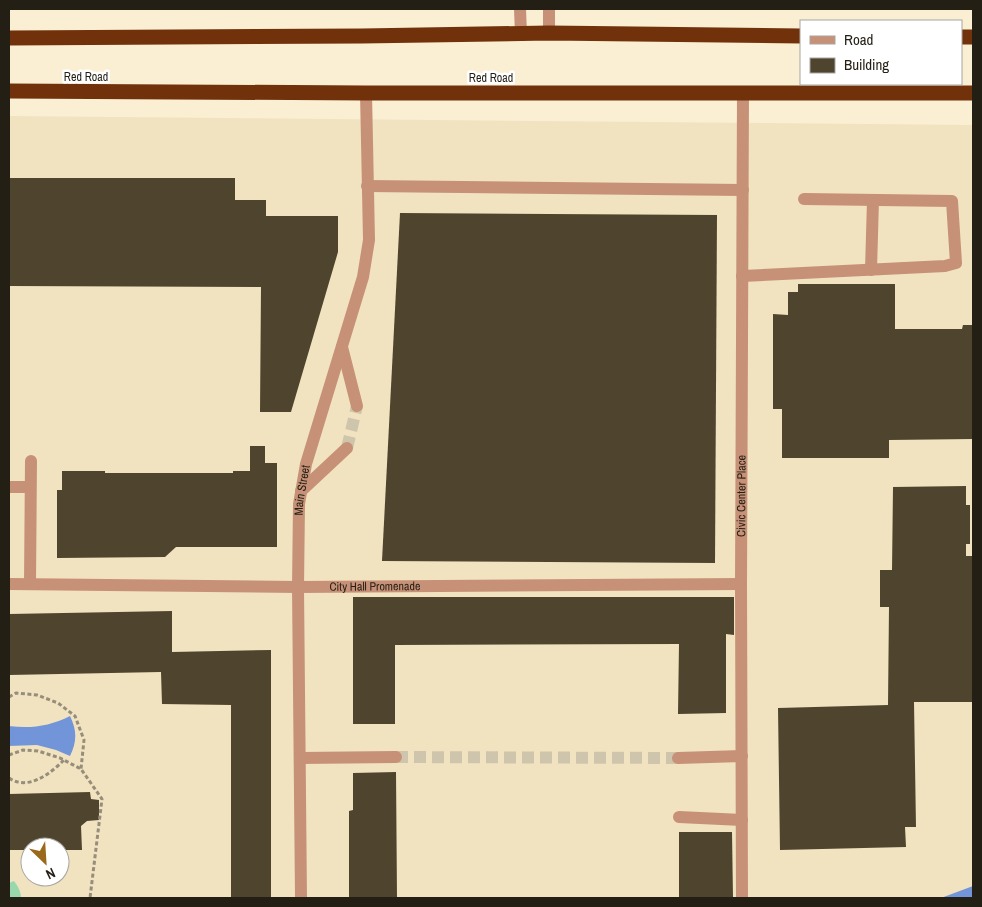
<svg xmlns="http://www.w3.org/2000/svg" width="982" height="907" font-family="'Archivo Narrow',sans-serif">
  <rect width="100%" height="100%" fill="#faefd3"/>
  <!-- built -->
  <path fill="#f1e3c0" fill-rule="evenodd" d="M 9,116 L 973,125 L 973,898 L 9,898 ZM 30,847 L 60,847 L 60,877 L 30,877 Z"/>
  <!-- green -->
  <path fill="#99d7ad" d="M 14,881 C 18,886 21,892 21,898 L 9,898 L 9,883 Z"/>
  <!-- water -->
  <g fill="#7295d9">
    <path d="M 70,716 C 77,730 77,742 70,756 L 56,750 L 37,745 L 9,746 L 9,726 C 31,729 50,726 70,716 Z"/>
    <polygon points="973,886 973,898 941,898"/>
  </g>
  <!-- building -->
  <g fill="#4f452e">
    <polygon points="9,178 235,178 235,200 266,200 266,216 338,216 338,252 291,412 260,412 261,287 9,286"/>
    <polygon points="400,213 717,215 715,563 382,561"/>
    <polygon points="798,284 895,284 895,329 962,329 963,325 973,325 973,439 889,440 889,458 782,458 782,409 773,409 773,314 788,315 788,292 798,292"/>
    <polygon points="250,446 265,446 265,463 277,463 277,547 176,547 165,557 57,558 57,490 62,490 62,471 105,471 105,473 233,473 233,471 250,471"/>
    <polygon points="966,486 966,505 970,505 970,544 966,544 966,556 973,556 973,702 914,702 916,827 905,827 906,847 780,850 778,708 888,705 889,607 880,607 880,570 892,570 893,487"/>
    <polygon points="353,597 734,597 734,635 726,634 726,713 678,714 679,644 395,645 395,724 353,724"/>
    <polygon points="172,611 172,652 271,650 271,898 231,898 231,705 162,704 161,672 9,675 9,614"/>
    <polygon points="396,772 397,898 349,898 349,811 353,810 353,773"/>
    <polygon points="90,792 91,799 99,800 99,820 87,821 81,826 82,850 60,850 60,847 30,847 30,850 9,850 9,794"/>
    <polygon points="679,832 732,832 733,898 679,898"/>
  </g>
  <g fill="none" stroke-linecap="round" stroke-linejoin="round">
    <!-- minor-tunnel -->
    <g stroke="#cfc5ad" stroke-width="12" stroke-dasharray="12 6" stroke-linecap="butt">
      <polyline points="347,448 357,406"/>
      <polyline points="396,757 678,758"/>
    </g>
    <!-- path -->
    <g stroke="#968d7a" stroke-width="3" stroke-dasharray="4 2.5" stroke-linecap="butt">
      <polyline points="9,697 16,693 37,695 58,703 75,716 84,740 81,769"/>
      <polyline points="9,755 23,750 38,751 60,758 81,769 102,799 90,898"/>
      <path d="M 9,778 C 28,791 50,774 64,760"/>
    </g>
    <!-- minor -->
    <g stroke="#c79177" stroke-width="12">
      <polyline points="520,9 521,34"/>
      <polyline points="549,9 549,33"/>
      <polyline points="367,186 743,190"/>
      <polyline points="871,270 873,200"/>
      <polyline points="742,276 945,266 956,263 952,201 804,199"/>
      <polyline points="342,347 357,406"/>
      <polyline points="9,487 30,487"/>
      <polyline points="301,491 347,448"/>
      <path id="s1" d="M 9,584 L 298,587 L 741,584"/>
      <polyline points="30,584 31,461"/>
      <polyline points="300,758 396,757"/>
      <polyline points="678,758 742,756"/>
      <polyline points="679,817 742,820"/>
      <path id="s2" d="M 301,898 L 298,587 L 299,504 L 306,464 L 363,277 L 369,240 L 366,93"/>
      <path id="s3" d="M 742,898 L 741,584 L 743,93"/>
    </g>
    <!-- highway -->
    <g stroke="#71320b" stroke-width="15">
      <polyline points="961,37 973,37"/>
      <polyline points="9,38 362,36 549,33 801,36"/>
      <polyline points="9,91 366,93 973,93"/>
    </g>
  </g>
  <g text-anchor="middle" stroke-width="5" stroke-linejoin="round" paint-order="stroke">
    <!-- street labels -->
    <g font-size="12" fill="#241f15" stroke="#fff">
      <text x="86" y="81">Red Road</text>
      <text x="491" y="82">Red Road</text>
      <text dy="4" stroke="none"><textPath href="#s2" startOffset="408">Main Street</textPath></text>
      <text dy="4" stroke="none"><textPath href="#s3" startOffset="402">Civic Center Place</textPath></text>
      <text dy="4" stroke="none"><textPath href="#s1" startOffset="366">City Hall Promenade</textPath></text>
    </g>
  </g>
  <!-- border -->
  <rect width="982" height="907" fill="none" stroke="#241f15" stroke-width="20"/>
  <!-- legend -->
  <rect x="800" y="20" width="162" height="65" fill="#ffffff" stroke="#a7a5a1"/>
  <rect x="810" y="36" width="25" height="8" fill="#c79177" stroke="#a7a5a1"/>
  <text x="844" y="45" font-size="15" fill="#241f15">Road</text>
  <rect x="810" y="58" width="25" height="15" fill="#4f452e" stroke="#a7a5a1"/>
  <text x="844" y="70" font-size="15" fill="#241f15">Building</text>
  <!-- north arrow -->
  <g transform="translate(45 862) rotate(155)"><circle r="24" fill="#ffffff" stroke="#a7a5a1"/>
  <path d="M0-4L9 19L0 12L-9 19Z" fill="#9a691c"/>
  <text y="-8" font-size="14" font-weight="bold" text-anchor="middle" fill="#241f15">N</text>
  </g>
</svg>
